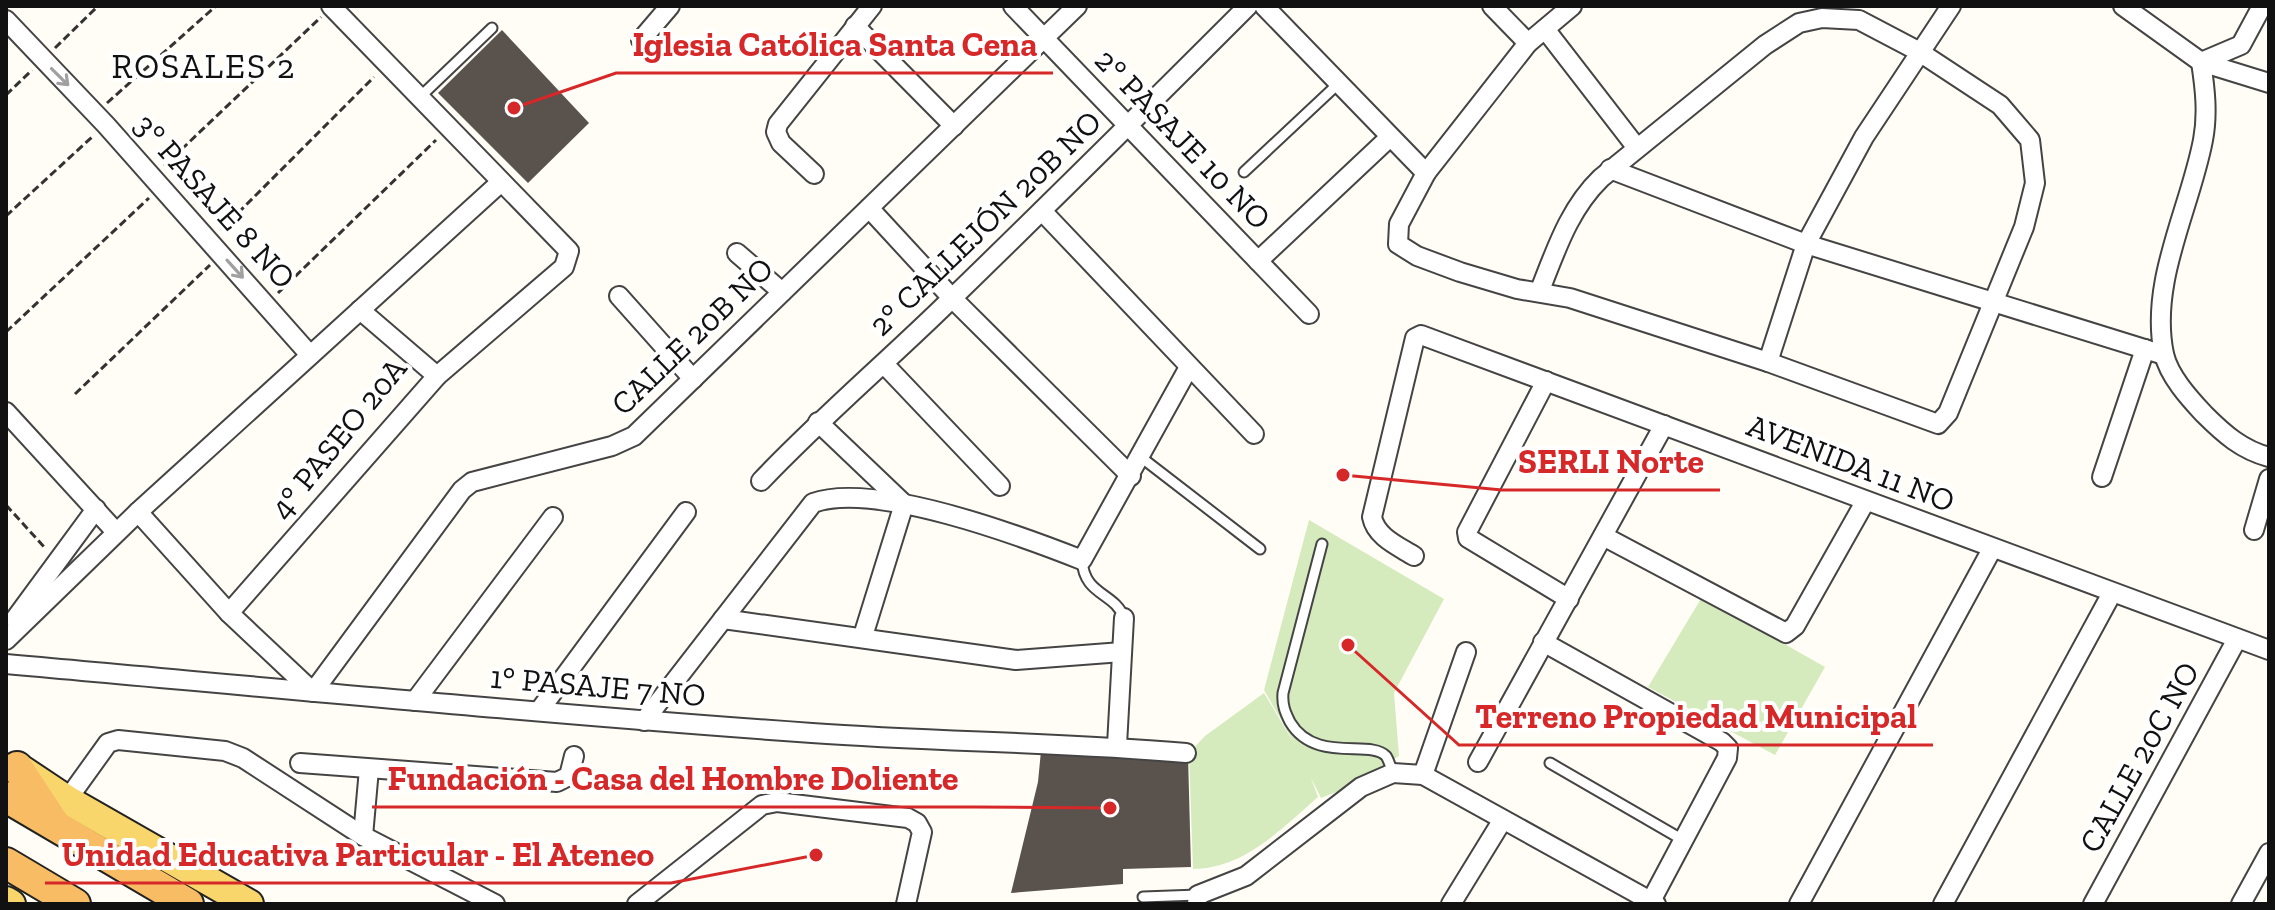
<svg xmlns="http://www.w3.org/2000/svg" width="2275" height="910" font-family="'Zilla Slab',serif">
  <rect width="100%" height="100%" fill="#fffdf5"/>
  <!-- green -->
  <g fill="#d5ebbd">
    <path d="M 1309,520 L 1444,599 L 1394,693 L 1399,756 L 1344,789 L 1321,798 L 1311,778 L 1318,797 C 1281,829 1245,868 1193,869 L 1189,753 L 1205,736 L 1264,693 L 1297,748 L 1264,690 Z"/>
    <polygon points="1702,597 1825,667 1775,755 1648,687"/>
  </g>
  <!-- building -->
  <g fill="#5a524d">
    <polygon points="502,30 589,123 528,183 438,93"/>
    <polygon points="1041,751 1188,756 1191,867 1123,869 1123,884 1011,893 1038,782"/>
  </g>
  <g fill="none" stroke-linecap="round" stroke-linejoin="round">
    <defs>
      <g id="service">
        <polyline points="420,97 492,28"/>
        <polyline points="1244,172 1339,83"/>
        <polyline points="1142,458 1260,549"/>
        <path d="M 1322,544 L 1283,693 C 1282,705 1285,712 1290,722 C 1315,764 1370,739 1386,756 C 1389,760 1391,769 1393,773"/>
        <path d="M 1082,560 C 1084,596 1115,592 1124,618"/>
        <polyline points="1550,763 1683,840"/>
        <polyline points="1143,897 1198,895"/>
      </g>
      <g id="minor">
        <polyline points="331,6 569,251 564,267 437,376"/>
        <polyline points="1013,6 1309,314"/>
        <polyline points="1264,6 1426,173"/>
        <polyline points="1492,6 1528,43"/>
        <polyline points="2123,6 2201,62 2269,83"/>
        <path d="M 2262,6 L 2241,45 L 2201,62 C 2205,88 2208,114 2203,140 C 2190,209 2149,282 2164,354 C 2169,376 2189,398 2204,414 C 2224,434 2242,450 2269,457"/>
        <polyline points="6,20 106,125 310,355"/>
        <polyline points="855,26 954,126"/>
        <polyline points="1545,29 1637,148"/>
        <polyline points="641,40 670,6"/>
        <polyline points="1610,169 1806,244 2164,355"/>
        <polyline points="814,174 781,143 776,132 778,124 872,6"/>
        <polyline points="869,208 952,298 1131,476"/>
        <polyline points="1042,211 1254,434"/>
        <polyline points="737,253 782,292"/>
        <polyline points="1258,261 1390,137"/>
        <path d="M 1540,290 C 1556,250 1569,209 1601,178 L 1765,45 L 1799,23 L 1822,18 L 1859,20 L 1918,51 L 2000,105 L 2030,140 L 2035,183 L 2024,227 L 1948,413 L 1938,424 L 1768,362 L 1570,298 L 1517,289 L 1460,272 L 1417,256 L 1398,244 L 1399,224 L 1426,173 L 1528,43 L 1572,6"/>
        <polyline points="619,296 693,379"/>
        <polyline points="1768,362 1806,244 1864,137 1951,6"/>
        <polyline points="884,364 1000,486"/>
        <polyline points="1546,381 1467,532 1468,538 1569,599"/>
        <polyline points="6,412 116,532"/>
        <polyline points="818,422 904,504 863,636"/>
        <polyline points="2102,477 2145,349"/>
        <path d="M 761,481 C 818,421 881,367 941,309 C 1044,209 1146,108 1248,6"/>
        <polyline points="138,512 229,613 313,692 462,490 472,482 612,446 634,436 1077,6"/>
        <polyline points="2254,530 2269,479"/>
        <polyline points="1605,537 1786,633 1795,626 1865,502"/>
        <path d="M 1414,556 C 1398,546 1376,537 1372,517 L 1415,338 L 1421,335 L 2269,650"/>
        <polyline points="229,613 437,376 360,310"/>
        <polyline points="15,619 96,509"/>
        <polyline points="723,619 1016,660 1122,652"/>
        <polyline points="6,640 138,512 501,182"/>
        <polyline points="1543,642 1722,742 1728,748 1727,758 1651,901"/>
        <path d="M 6,664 C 275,688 543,714 812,733 C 937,742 1061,742 1186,753"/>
        <polyline points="415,701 553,517"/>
        <polyline points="539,711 686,512"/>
        <path d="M 644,721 L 813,503 C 874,481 1021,536 1082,560 L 1189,367"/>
        <polyline points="1117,745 1124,618"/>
        <polyline points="1478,762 1664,425"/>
        <polyline points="300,763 557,782 569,776 574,756"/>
        <polyline points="1423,775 1466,652"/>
        <polyline points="67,800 108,743 118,740 225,751 243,758 363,836 495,904"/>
        <polyline points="363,836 369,769"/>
        <polyline points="637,904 762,805 777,802 908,818 917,823 922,832 906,904"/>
        <polyline points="1197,904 1198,895 1246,876 1361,787 1393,773 1423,775 1656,904"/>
        <polyline points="1451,904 1502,821"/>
        <polyline points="1799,904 1992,549"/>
        <polyline points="1943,904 2112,593"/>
        <polyline points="2093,904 2237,639"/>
        <polyline points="2241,904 2269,853"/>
      </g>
      <g id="primary">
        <polyline points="19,768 67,800 249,904"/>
        <polyline points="6,901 11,904"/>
      </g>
      <g id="trunk">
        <polyline points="17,767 53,822"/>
        <polyline points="6,797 188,904"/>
        <polyline points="6,863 75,904"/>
      </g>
    </defs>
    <!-- service casing -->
    <use href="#service" stroke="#444" stroke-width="13"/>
    <!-- minor casing -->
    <use href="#minor" stroke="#444" stroke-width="22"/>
    <!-- primary casing -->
    <use href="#primary" stroke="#222" stroke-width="32"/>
    <!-- trunk casing -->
    <use href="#trunk" stroke="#222" stroke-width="34"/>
    <!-- path -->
    <g stroke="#333" stroke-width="3" stroke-dasharray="8 4" stroke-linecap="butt">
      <polyline points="55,48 98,6"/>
      <polyline points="6,95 32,70"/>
      <polyline points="107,103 216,6"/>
      <polyline points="164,166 321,17"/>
      <polyline points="6,216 92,137"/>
      <polyline points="221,230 374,77"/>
      <polyline points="278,293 436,140"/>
      <polyline points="6,332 149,198"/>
      <polyline points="75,394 210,265"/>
      <polyline points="6,505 46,549"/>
    </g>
    <!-- service -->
    <use href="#service" stroke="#fff" stroke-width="9"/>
    <!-- minor -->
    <use href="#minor" stroke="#fff" stroke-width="18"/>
    <!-- primary -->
    <use href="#primary" stroke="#f9d66b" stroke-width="28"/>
    <!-- trunk -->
    <use href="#trunk" stroke="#f7bc64" stroke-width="30"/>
  </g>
  <!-- one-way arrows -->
  <defs><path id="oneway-shaft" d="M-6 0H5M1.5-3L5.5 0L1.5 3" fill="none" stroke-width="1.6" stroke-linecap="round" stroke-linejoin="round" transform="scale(2)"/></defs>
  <g stroke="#a0a0a0">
    <use href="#oneway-shaft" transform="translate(60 77) rotate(45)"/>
    <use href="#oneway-shaft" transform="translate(235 269) rotate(48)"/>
  </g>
  <g text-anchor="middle" stroke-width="8" stroke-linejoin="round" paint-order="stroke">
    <!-- street labels -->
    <g font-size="32" fill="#111" stroke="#fff">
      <text transform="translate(1183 139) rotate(46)" y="11">2° PASAJE 10 NO</text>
      <text transform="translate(215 201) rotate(48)" y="11">3° PASAJE 8 NO</text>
      <text transform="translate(985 223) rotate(-44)" y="11">2° CALLEJÓN 20B NO</text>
      <text transform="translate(692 336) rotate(-44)" y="11">CALLE 20B NO</text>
      <text transform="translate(338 438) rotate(-51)" y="11">4° PASEO 20A</text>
      <text transform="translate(1851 463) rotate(21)" y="11">AVENIDA 11 NO</text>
      <text transform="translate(598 686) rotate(5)" y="11">1° PASAJE 7 NO</text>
      <text transform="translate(2139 757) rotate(-61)" y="11">CALLE 20C NO</text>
    </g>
    <!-- neighbourhood labels -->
    <g font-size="34" letter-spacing="2" fill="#111" stroke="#fff">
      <text x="204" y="78">ROSALES 2</text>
    </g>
  </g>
  <!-- callouts -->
  <path fill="none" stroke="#d62828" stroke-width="3" d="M514 108L616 73H1053M1343 475L1502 490H1720M1348 645L1459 745H1933M1110 808L975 807H372M816 855L671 883H45"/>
  <g fill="#d62828" stroke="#fff" stroke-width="3">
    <circle cx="514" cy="108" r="8"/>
    <circle cx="1343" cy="475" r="8"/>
    <circle cx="1348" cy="645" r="8"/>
    <circle cx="1110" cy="808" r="8"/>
    <circle cx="816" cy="855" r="8"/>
  </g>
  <g font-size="34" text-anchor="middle" font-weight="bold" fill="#d62828" stroke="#fff" stroke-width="8" stroke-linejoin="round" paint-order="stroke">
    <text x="835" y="56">Iglesia Católica Santa Cena</text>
    <text x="1611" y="473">SERLI Norte</text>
    <text x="1696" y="728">Terreno Propiedad Municipal</text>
    <text x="673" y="790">Fundación - Casa del Hombre Doliente</text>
    <text x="358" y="866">Unidad Educativa Particular - El Ateneo</text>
  </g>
  <!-- border -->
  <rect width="2275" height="910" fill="none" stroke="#111111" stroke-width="16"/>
</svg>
